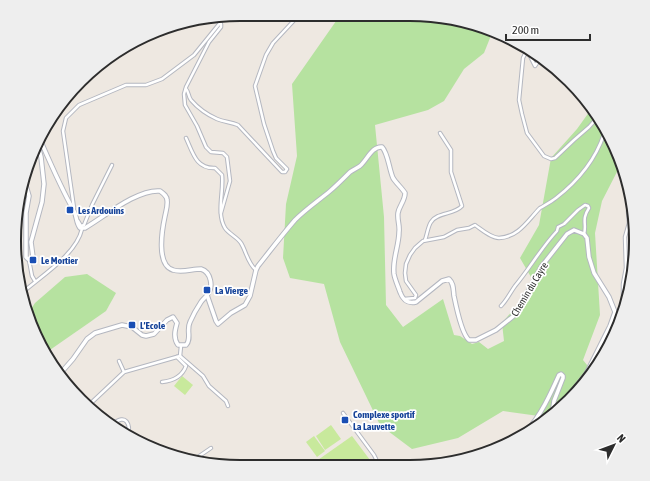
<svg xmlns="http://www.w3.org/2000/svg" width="650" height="481" font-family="'Asap Condensed',sans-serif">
  <rect width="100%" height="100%" fill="#eee8e1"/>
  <!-- green -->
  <g fill="#b6e2a0">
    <polygon points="341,14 424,14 468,22 492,33 484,53 464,69 444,101 428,110 375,125 384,217 386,305 403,327 443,299 454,335 460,336 472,344 479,342 488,349 504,341 502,323 535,284 520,258 539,225 551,158 577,129 592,108 620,166 602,201 595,233 600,315 583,360 591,370 560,405 546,417 503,411 458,438 412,449 380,425 340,342 324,284 290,278 283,258 286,204 297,156 292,84"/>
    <polygon points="87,274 116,293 106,311 47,352 27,315 35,303 65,277"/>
  </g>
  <!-- pitch -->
  <g fill="#c8e99c">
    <polygon points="182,376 193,385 185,395 174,386"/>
    <polygon points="331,425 341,439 325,450 316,436"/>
    <polygon points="314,436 325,451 317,457 306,442"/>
    <polygon points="352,436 370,460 363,466 317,466 315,462"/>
  </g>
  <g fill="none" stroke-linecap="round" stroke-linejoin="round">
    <defs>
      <g id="minor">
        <path d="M 196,20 C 203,20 215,18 220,21 L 220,23"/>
        <polyline points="221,24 221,27 209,42 186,87 184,94 185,105 197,126 206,147 211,152 223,153 227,157 230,181 221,213"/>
        <polyline points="538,55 537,63 535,66 529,54 525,54 523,58 519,100 522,114 527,133 544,156 551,159 555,158 574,140 589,127 597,118"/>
        <path d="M 186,89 C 189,92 188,96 191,100 C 197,107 208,115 217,119 C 224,122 231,122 238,125 L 282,172 L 285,172 L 287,169 L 276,158 L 273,151 L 264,124 L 255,86 L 266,55 L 273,43 L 300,14"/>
        <path d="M 186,138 C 193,153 196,169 215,168 L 222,175 C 224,191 216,213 225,228 C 229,234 237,237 241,243 C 246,251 248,264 256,270"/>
        <polyline points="73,210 74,208 63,131 66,118 79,105 126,85 146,85 162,79 194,55 220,23"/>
        <polyline points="78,221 81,226 84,225 92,205 112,165"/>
        <path d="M 425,240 C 427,235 428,226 431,222 C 437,212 454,215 462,206 L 451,172 L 451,150 L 440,133"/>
        <polyline points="29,260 32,276 35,281"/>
        <path d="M 22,293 C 41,276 76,255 82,229"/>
        <path d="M 404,299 L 415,298 L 416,295 L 406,281 L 405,273 L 406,264 L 410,255 L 415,248 L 423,241 L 444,237 L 457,230 L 469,228 L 475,225 C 482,230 491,238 499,238 C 519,237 528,220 540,208 C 545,205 551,202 556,198 C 578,181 595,161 604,134"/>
        <polyline points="623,302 623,284 626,268 625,237 629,223 628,211 630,203"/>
        <path d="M 501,306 C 507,300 510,293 515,286 C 530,268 541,248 557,231 L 558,227 L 564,224 L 578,210 L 585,205 L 588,206 L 589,208 C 581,220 587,224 584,234"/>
        <polyline points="612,336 609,335 614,321 613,318"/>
        <polyline points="180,356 203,376 209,386 226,401 228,406"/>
        <polyline points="603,356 610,336"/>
        <polyline points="119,361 124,372"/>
        <path d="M 162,382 C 172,381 182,377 186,366 L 177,357"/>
        <polyline points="90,404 124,372 180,356 181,346"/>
        <polyline points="343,413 374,455 376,459 373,465"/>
        <polyline points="115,422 121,428 122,432"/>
        <path d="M 113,424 C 126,413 131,424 128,437"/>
        <polyline points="192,461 211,448"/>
      </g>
      <g id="tertiary">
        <path d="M 40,137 L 42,144 C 52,167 62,190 74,211 C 77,217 76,223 80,228 L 85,228 C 104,217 137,189 160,191 C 164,194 167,196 167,200 C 168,205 166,211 165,216 C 162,230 156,265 173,270 C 182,273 192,269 201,269 C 211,272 214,287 207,295 C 205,298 203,299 201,302 C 197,308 193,315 190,322 C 186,330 192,339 186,345 L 178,345 C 173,338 175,330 177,323 L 173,317 L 167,320 L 154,334 L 146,336 L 142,335 L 132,327 L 122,325 L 95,333 L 87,339 L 73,359 L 59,375"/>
        <polyline points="24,179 29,196 26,213 26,257 28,259 30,260 33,257 31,242 42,202 44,184 41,157 37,142"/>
        <path d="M 207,295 L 216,321 L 218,324 L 231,313 L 245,305 L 250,296 L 256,270 L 258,266 C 270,251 282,235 295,220 C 306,209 318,201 330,191 C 337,185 343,179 350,172 C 353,170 357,168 360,166 C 367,160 372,146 382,147 C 388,153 389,169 393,178 C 396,183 402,188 405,193 C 405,201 399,206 398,213 C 397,220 400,225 399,232 C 399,246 392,260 394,274 C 395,280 398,286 400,292 C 403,300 407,304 416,302 L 442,281 L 449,279 C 454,284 453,289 454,296 C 456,306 462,334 469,340 L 476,340 L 496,330 L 516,314 L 541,267 L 567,234 L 574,230 L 584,234 L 587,238 L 589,257 L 594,273 L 609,297 L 615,312 L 610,326 L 586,374 L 562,404"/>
        <path d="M 526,432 C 541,415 550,395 559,375 L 561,374 L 563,376 L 563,378 L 554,401 L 552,414"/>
      </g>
    </defs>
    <!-- minor casing -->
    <use href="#minor" stroke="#b4b7c0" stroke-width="4.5"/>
    <!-- tertiary casing -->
    <use href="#tertiary" stroke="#b4b7c0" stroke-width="5.5"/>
    <!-- minor -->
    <use href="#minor" stroke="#fff" stroke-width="2.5"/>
    <!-- tertiary -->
    <use href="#tertiary" stroke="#fff" stroke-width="3.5"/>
  </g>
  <!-- markers -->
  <g fill="#1a4fb4" stroke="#fff" stroke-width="1.5">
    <rect x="66" y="206" width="8" height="8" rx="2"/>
    <rect x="29" y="256" width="8" height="8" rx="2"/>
    <rect x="203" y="286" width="8" height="8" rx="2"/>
    <rect x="128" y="321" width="8" height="8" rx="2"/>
    <rect x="341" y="416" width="8" height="8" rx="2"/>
  </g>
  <g text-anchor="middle" stroke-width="3.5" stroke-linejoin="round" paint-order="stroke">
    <!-- transit labels -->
    <g font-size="10" font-weight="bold" fill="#164399" stroke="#fff" text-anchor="start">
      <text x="78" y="214">Les Ardouins</text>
      <text x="41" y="264">Le Mortier</text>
      <text x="215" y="294">La Vierge</text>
      <text x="140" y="329">L’Ecole</text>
      <text x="353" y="418">Complexe sportif<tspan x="353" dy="12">La Lauvette</tspan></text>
    </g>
    <!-- street labels -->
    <g font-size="10" fill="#2d2d2d" stroke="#fff">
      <text transform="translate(529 289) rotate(-59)" y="4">Chemin du Cayre</text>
    </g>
  </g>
  <!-- crop -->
  <path d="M0 0H650V481H0ZM240 21H410A219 219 0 0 1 629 240V241A219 219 0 0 1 410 460H240A219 219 0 0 1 21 241V240A219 219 0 0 1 240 21Z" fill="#eee" fill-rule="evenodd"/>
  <path fill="none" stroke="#2d2d2d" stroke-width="2" d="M240 21H410A219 219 0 0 1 629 240V241A219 219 0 0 1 410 460H240A219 219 0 0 1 21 241V240A219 219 0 0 1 240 21Z"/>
  <!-- north arrow -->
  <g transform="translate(614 445) rotate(48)" stroke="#ffffff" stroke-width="3" paint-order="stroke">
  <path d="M0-3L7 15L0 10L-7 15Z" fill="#2d2d2d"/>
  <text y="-6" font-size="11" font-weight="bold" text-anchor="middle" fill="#2d2d2d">N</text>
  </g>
  <!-- scale -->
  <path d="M506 34v6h84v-6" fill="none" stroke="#2d2d2d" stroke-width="2"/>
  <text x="512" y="34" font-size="12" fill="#2d2d2d" stroke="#ffffff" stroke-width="3" paint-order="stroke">200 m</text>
</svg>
